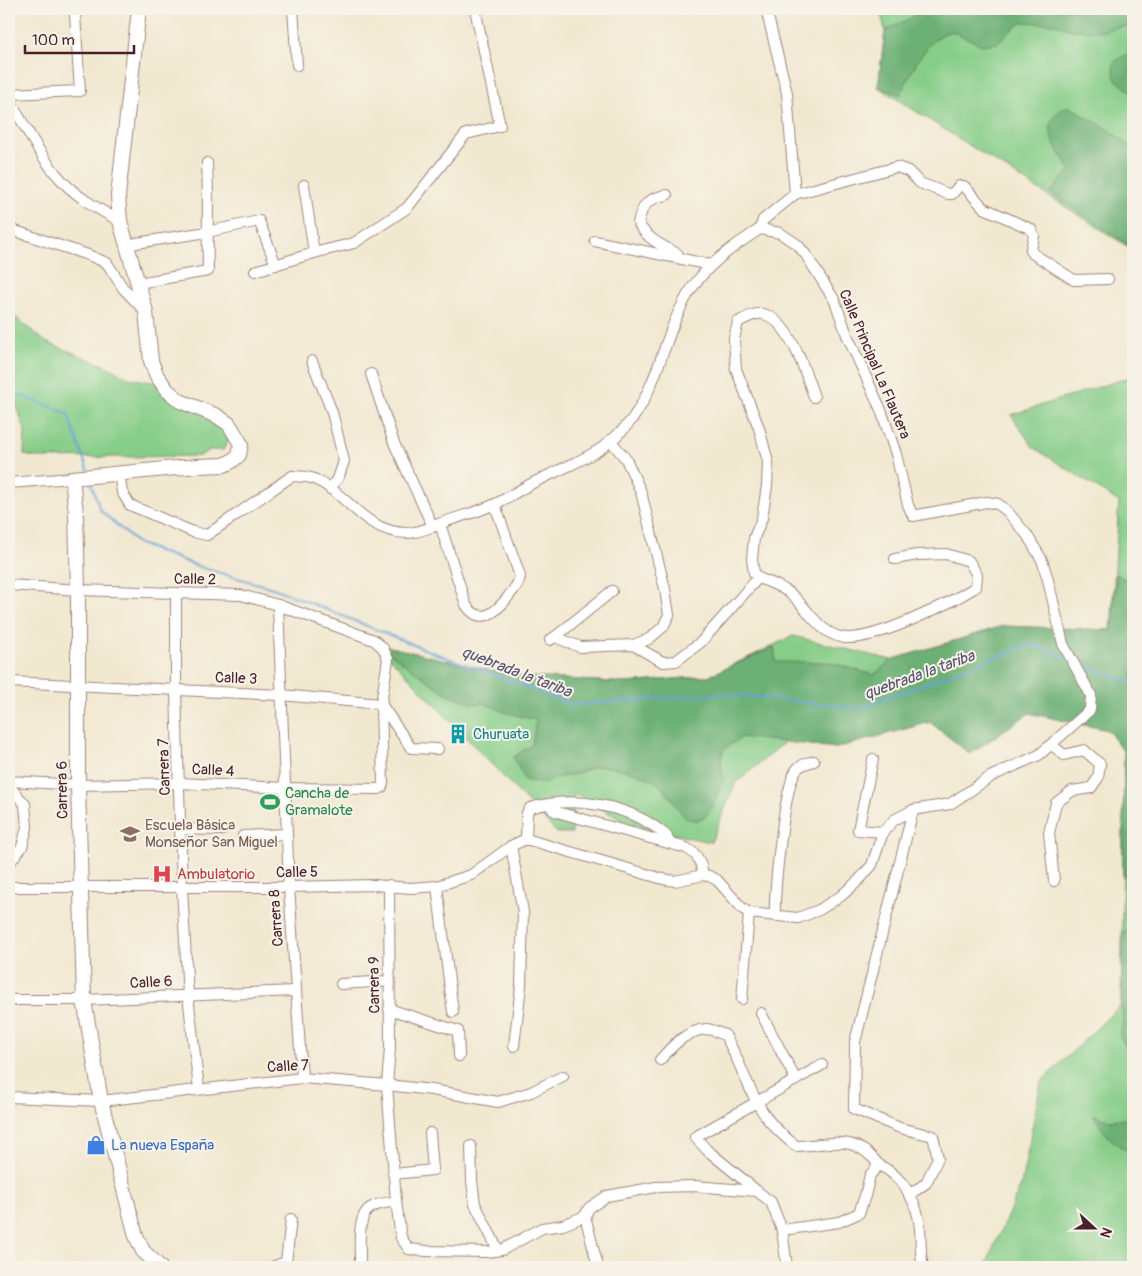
<svg xmlns="http://www.w3.org/2000/svg" width="1142" height="1276" font-family="Pangolin,sans-serif">
  <rect width="100%" height="100%" fill="#f7f3e8"/>
  <filter id="ink" filterUnits="userSpaceOnUse"><feTurbulence type="fractalNoise" baseFrequency=".02" numOctaves="2"/><feDisplacementMap in="SourceGraphic" scale="10" xChannelSelector="R" yChannelSelector="G"/><feConvolveMatrix kernelMatrix="1 2 1 2 8 2 1 2 1" color-interpolation-filters="sRGB"/></filter>
  <filter id="wash" filterUnits="userSpaceOnUse"><feTurbulence type="fractalNoise" baseFrequency=".0096" numOctaves="4" result="noise"/><feDisplacementMap in="SourceGraphic" scale="20" xChannelSelector="R" yChannelSelector="G"/><feGaussianBlur stdDeviation="1.12" result="paint"/><feColorMatrix in="noise" values="0 0 0 0 0 0 0 0 0 0 0 0 0 0 0 0 0 1.4 0 .05"/><feComposite in="paint" operator="in"/></filter>
  <g filter="url(#wash)">
    <rect width="100%" height="100%" fill="#f1e8d0"/>
    <!-- green -->
    <g fill="#86cd88" stroke="#68765a">
      <polygon points="880,9 1133,9 1133,250 878,87 885,31"/>
      <path d="M 9,312 L 46,342 L 106,366 L 129,378 L 153,382 L 225,426 C 230,436 229,441 223,450 L 210,450 L 199,456 L 41,458 L 24,455 L 25,430 L 17,407 L 9,407 Z"/>
      <polygon points="1133,376 1133,1267 985,1267 1021,1185 1041,1082 1121,1005 1124,752 1108,730 1029,713 970,754 930,722 836,748 786,741 735,784 711,842 632,826 574,793 572,833 557,833 377,644 514,676 627,683 709,676 793,636 891,660 1003,626 1111,630 1119,502 1033,447 1011,415"/>
    </g>
    <!-- forest -->
    <g fill="#6cb074" stroke="#5b6850">
      <path d="M 928,9 L 1133,9 L 1133,26 L 1118,27 L 1103,31 L 1071,30 L 1056,24 L 1022,22 L 1009,32 L 998,43 L 982,45 L 951,31 C 947,33 940,35 937,38 C 919,52 910,76 900,95 L 878,87 L 885,31 Z"/>
      <polygon points="1127,54 1133,57 1133,94 1115,79 1113,63"/>
      <path d="M 1068,106 L 1106,128 L 1130,146 L 1133,146 L 1133,248 L 1050,193 L 1070,170 C 1061,153 1042,134 1055,115 C 1058,111 1064,108 1068,106 Z"/>
      <path d="M 1116,574 L 1130,582 L 1133,581 L 1133,871 L 1123,876 L 1124,752 L 1108,730 L 1029,713 L 970,754 L 930,722 L 836,748 L 742,737 L 724,749 L 721,759 L 723,779 L 712,809 L 706,816 L 696,821 L 686,818 C 676,807 670,795 659,785 C 647,774 610,764 594,767 C 588,768 582,772 576,774 C 564,777 554,776 543,784 L 525,780 L 513,757 L 532,745 L 536,720 L 504,712 L 484,703 L 474,704 L 445,693 L 377,644 L 514,676 L 627,683 L 709,676 L 774,647 L 776,662 L 829,662 L 874,675 L 891,660 L 1003,626 L 1112,630 Z"/>
      <polygon points="1124,931 1133,934 1133,1060 1120,1036 1123,1020 1121,1005"/>
      <path d="M 1093,1114 L 1107,1120 L 1133,1119 L 1133,1154 C 1113,1144 1104,1134 1093,1114 Z"/>
    </g>
    <g fill="none" stroke-linecap="round" stroke-linejoin="round">
      <!-- stream -->
      <g stroke="#6aa2d8" stroke-width="2">
        <polyline points="9,391 67,413 88,470"/>
        <polyline points="91,482 100,510 137,543 203,568 276,589 424,649 573,705 723,694 860,708 1032,644 1066,658"/>
        <polyline points="1077,662 1133,684"/>
      </g>
    </g>
  </g>
  <g filter="url(#ink)">
    <g fill="none" stroke-linecap="round" stroke-linejoin="round">
      <defs>
        <g id="minor">
          <polyline points="293,9 297,65"/>
          <polyline points="766,9 787,93 795,194"/>
          <polyline points="9,94 80,91 75,15 77,9"/>
          <path d="M 9,99 C 24,124 38,153 57,175 C 73,195 98,209 120,221"/>
          <polyline points="304,185 314,253"/>
          <path d="M 667,195 C 648,198 642,205 638,223 C 647,239 662,246 678,254"/>
          <polyline points="9,229 88,255 107,263 123,288 144,310"/>
          <polyline points="760,229 763,220 795,194 897,167 908,171 920,183 948,194 952,194 959,186 964,186 984,208 1031,229 1034,236 1031,249 1032,253 1074,280 1108,279"/>
          <polyline points="595,241 711,265"/>
          <polyline points="127,246 136,243 207,232 259,221 276,265"/>
          <polyline points="255,271 314,253 354,243 407,208 466,134 500,126 475,9"/>
          <path d="M 138,283 L 208,271 C 207,235 209,199 207,163"/>
          <polyline points="312,361 332,412 344,461 339,476 330,489"/>
          <polyline points="371,374 394,443 433,527"/>
          <polyline points="610,440 626,459 641,492 665,589 669,615 663,627 649,639 633,645"/>
          <polyline points="9,483 72,478"/>
          <path d="M 440,524 L 466,605 C 481,627 497,611 508,597 C 513,590 519,585 520,576 L 495,505"/>
          <path d="M 758,578 C 770,582 783,587 792,595 C 805,606 813,622 827,631 C 831,634 840,637 845,638 C 877,640 948,604 976,587 L 977,575 L 969,561 L 946,554 L 917,555 L 895,559"/>
          <polyline points="9,585 78,590 241,595 278,605 374,640 383,648 388,659 381,704 383,783 382,787 379,789 285,788 179,783 78,785 9,781"/>
          <polyline points="176,593 176,691 182,887 188,996 199,1089"/>
          <polyline points="278,605 289,887 302,1078"/>
          <polyline points="555,637 612,591"/>
          <path d="M 550,640 L 555,637 L 580,647 L 633,645 L 663,662 L 676,661 L 701,642 L 758,578 L 754,573 L 752,559 L 754,538 L 762,518 L 767,486 L 768,462 L 759,428 L 736,369 L 734,339 L 738,322 C 744,319 755,312 763,314 C 790,320 806,374 814,397"/>
          <polyline points="9,682 281,695 381,704 411,748 438,749"/>
          <polyline points="1052,745 1064,755 1084,750 1100,764 1098,778 1091,788 1072,791 1056,803 1049,833 1054,881"/>
          <polyline points="873,759 858,830 883,832"/>
          <polyline points="9,786 25,804 27,827 22,847 9,863"/>
          <path d="M 550,805 L 553,810 L 557,812 L 686,848 C 698,854 701,862 703,875"/>
          <polyline points="181,829 222,830"/>
          <polyline points="243,836 287,834"/>
          <path d="M 526,839 L 527,813 L 530,808 C 576,795 631,805 667,836 L 669,842"/>
          <polyline points="511,846 523,912 521,986 514,1046"/>
          <polyline points="389,885 390,1048 387,1085 396,1201 401,1238 409,1249 426,1251 487,1252 502,1250 542,1228 563,1225 585,1216 589,1208 607,1196 656,1187 694,1186 757,1191 771,1202 782,1230 787,1267"/>
          <polyline points="437,886 453,1012"/>
          <path d="M 9,887 L 289,887 L 374,885 L 411,888 L 437,886 L 471,875 L 511,846 L 526,839 L 663,879 L 675,881 L 703,875 L 709,876 L 717,880 L 742,908 L 749,913 L 798,918 L 819,910 L 841,896 L 859,880 L 872,865 L 883,832 L 894,820 L 913,810 L 950,804 L 992,776 L 1039,755 L 1090,710 L 1091,695 L 1063,644 L 1048,580 L 1042,560 L 1027,535 L 1007,511 L 998,504 L 987,502 L 913,516 L 908,505 L 896,454 L 881,410 L 847,335 L 835,301 L 806,255 L 798,245 L 780,233 L 760,229 C 735,245 709,263 692,288 C 667,325 661,374 637,412 C 629,425 615,438 603,447 C 587,459 558,470 539,480 C 523,487 509,498 493,505 C 475,513 457,517 439,524 C 429,528 418,533 407,533 C 363,532 348,493 314,479 C 307,476 299,477 292,476 L 207,535 L 193,532 L 130,505 L 122,492 L 119,473"/>
          <path d="M 775,916 C 774,893 784,784 797,769 C 801,764 808,763 814,761"/>
          <polyline points="341,984 389,981"/>
          <polyline points="742,999 749,913"/>
          <polyline points="9,1000 84,1000 295,991"/>
          <polyline points="389,1009 458,1031 459,1056"/>
          <polyline points="761,1013 796,1080"/>
          <path d="M 660,1060 C 673,1045 686,1031 706,1029 C 712,1029 719,1033 725,1035 C 741,1063 750,1097 770,1122 C 778,1131 787,1139 796,1146 C 832,1145 853,1132 879,1165"/>
          <polyline points="9,1097 101,1101 302,1078 387,1085 432,1090 498,1102 531,1092 563,1076"/>
          <polyline points="471,1146 472,1181 475,1204 498,1250"/>
          <polyline points="393,1174 433,1170 430,1133"/>
          <polyline points="757,1191 707,1150 695,1137 822,1065"/>
          <polyline points="909,1195 926,1183 938,1158 933,1136 900,1128 854,1109 855,1042 913,810"/>
          <polyline points="585,1216 598,1267"/>
          <path d="M 782,1230 L 839,1222 L 859,1213 L 865,1196 L 870,1175 L 879,1165 C 903,1176 918,1203 920,1228 C 921,1241 920,1254 923,1267"/>
          <polyline points="272,1267 286,1262 291,1219"/>
          <path d="M 360,1267 C 361,1251 355,1215 372,1207 C 379,1203 388,1203 396,1201"/>
        </g>
        <polyline id="major" points="139,9 118,196 120,221 146,312 151,361 157,376 167,390 180,401 217,416 229,424 241,444 239,455 232,461 224,465 197,466 72,478 76,513 78,590 78,785 84,1000 101,1101 136,1236 143,1251 160,1267"/>
      </defs>
      <!-- minor casing -->
      <use href="#minor" stroke="#9e847e" stroke-width="12"/>
      <!-- major casing -->
      <use href="#major" stroke="#9e847e" stroke-width="16"/>
      <!-- minor -->
      <use href="#minor" stroke="#fff" stroke-width="10"/>
      <!-- major -->
      <use href="#major" stroke="#fff" stroke-width="14"/>
    </g>
  </g>
  <!-- icons -->
  <defs>
    <symbol id="building-bare" viewBox="-9 -9 18 18"><path d="M-4-6H4V6H1V3H-1V6H-4ZM-2.5-4.3h1.7v1.8h-1.7ZM.8-4.3h1.7v1.8H.8ZM-2.5-1h1.7V.8h-1.7ZM.8-1h1.7V.8H.8Z" fill="#0f9aa8" stroke="#f7f3e8" stroke-width="2.5" paint-order="stroke"/></symbol>
    <symbol id="stadium-bare" viewBox="-9 -9 18 18"><path d="M0-5a6.5 5 0 1 0 0 10a6.5 5 0 1 0 0-10ZM-3.5-1.8h7v3.6h-7Z" fill="#2e9e5b" stroke="#f7f3e8" stroke-width="2.5" paint-order="stroke"/></symbol>
    <symbol id="school-bare" viewBox="-9 -9 18 18"><path d="M0-5L7-2L0 1L-7-2ZM-4 1L0 2.5L4 1V4Q0 6-4 4Z" fill="#8d6e63" stroke="#f7f3e8" stroke-width="2.5" paint-order="stroke"/></symbol>
    <symbol id="hospital-bare" viewBox="-9 -9 18 18"><path d="M-5-5h3v3.5h4V-5h3V5h-3V1.5h-4V5h-3Z" fill="#e0444e" stroke="#f7f3e8" stroke-width="2.5" paint-order="stroke"/></symbol>
    <symbol id="shop-bare" viewBox="-9 -9 18 18"><path d="M-5-2.5h2.3a2.7 3.5 0 0 1 5.4 0H5L5.5 6h-11ZM-1.5-2.5h3a1.5 2.3 0 0 0-3 0Z" fill="#3f7fe0" stroke="#f7f3e8" stroke-width="2.5" paint-order="stroke"/></symbol>
  </defs>
  <g fill-rule="evenodd">
    <use href="#building-bare" x="444" y="720" width="28" height="28"/>
    <use href="#stadium-bare" x="256" y="788" width="28" height="28"/>
    <use href="#school-bare" x="116" y="820" width="28" height="28"/>
    <use href="#hospital-bare" x="148" y="860" width="28" height="28"/>
    <use href="#shop-bare" x="82" y="1131" width="28" height="28"/>
  </g>
  <g text-anchor="middle" stroke-width="4" stroke-linejoin="round" paint-order="stroke">
    <!-- street labels -->
    <g font-size="15" fill="#4a1f2b" stroke="#f7f3e8">
      <text transform="translate(875 364) rotate(67)" y="5">Calle Principal La Flautera</text>
      <text transform="translate(195 579) rotate(1)" y="5">Calle 2</text>
      <text transform="translate(236 678) rotate(2)" y="5">Calle 3</text>
      <text transform="translate(164 767) rotate(-92)" y="5">Carrera 7</text>
      <text transform="translate(213 770) rotate(3)" y="5">Calle 4</text>
      <text transform="translate(62 790) rotate(-91)" y="5">Carrera 6</text>
      <text transform="translate(297 872) rotate(-1)" y="5">Calle 5</text>
      <text transform="translate(276 918) rotate(-94)" y="5">Carrera 8</text>
      <text transform="translate(151 982) rotate(-3)" y="5">Calle 6</text>
      <text transform="translate(374 985) rotate(-91)" y="5">Carrera 9</text>
      <text transform="translate(288 1066) rotate(-3)" y="5">Calle 7</text>
    </g>
    <!-- culture labels -->
    <g font-size="15" fill="#0d838f" stroke="#f7f3e8" text-anchor="start">
      <text x="473" y="739">Churuata</text>
    </g>
    <!-- leisure labels -->
    <g font-size="15" fill="#27864d" stroke="#f7f3e8" text-anchor="start">
      <text x="285" y="798">Cancha de<tspan x="285" dy="17">Gramalote</tspan></text>
    </g>
    <!-- education labels -->
    <g font-size="15" fill="#785e54" stroke="#f7f3e8" text-anchor="start">
      <text x="145" y="830">Escuela Básica<tspan x="145" dy="17">Monseñor San Miguel</tspan></text>
    </g>
    <!-- health labels -->
    <g font-size="15" fill="#be3a42" stroke="#f7f3e8" text-anchor="start">
      <text x="177" y="879">Ambulatorio</text>
    </g>
    <!-- shop labels -->
    <g font-size="15" fill="#366cbe" stroke="#f7f3e8" text-anchor="start">
      <text x="111" y="1150">La nueva España</text>
    </g>
    <!-- water labels -->
    <g font-size="16" font-style="italic" fill="#575370" stroke="#f7f3e8">
      <text transform="translate(517 671) rotate(21)" y="6">quebrada la tariba</text>
      <text transform="translate(919 674) rotate(-20)" y="6">quebrada la tariba</text>
    </g>
  </g>
  <!-- margin -->
  <rect width="1142" height="1276" fill="none" stroke="#f7f3e8" stroke-width="30"/>
  <!-- north arrow -->
  <g transform="translate(1094 1228) rotate(111)" stroke="#f7f3e8" stroke-width="4" paint-order="stroke">
  <path d="M0-4L9 19L0 12L-9 19Z" fill="#4a1f2b"/>
  <text y="-8" font-size="14" font-weight="bold" text-anchor="middle" fill="#4a1f2b">N</text>
  </g>
  <!-- scale -->
  <path d="M25 45v8h109v-8" fill="none" stroke="#4a1f2b" stroke-width="2.5"/>
  <text x="32" y="45" font-size="15" fill="#4a1f2b" stroke="#f7f3e8" stroke-width="4" paint-order="stroke">100 m</text>
</svg>
